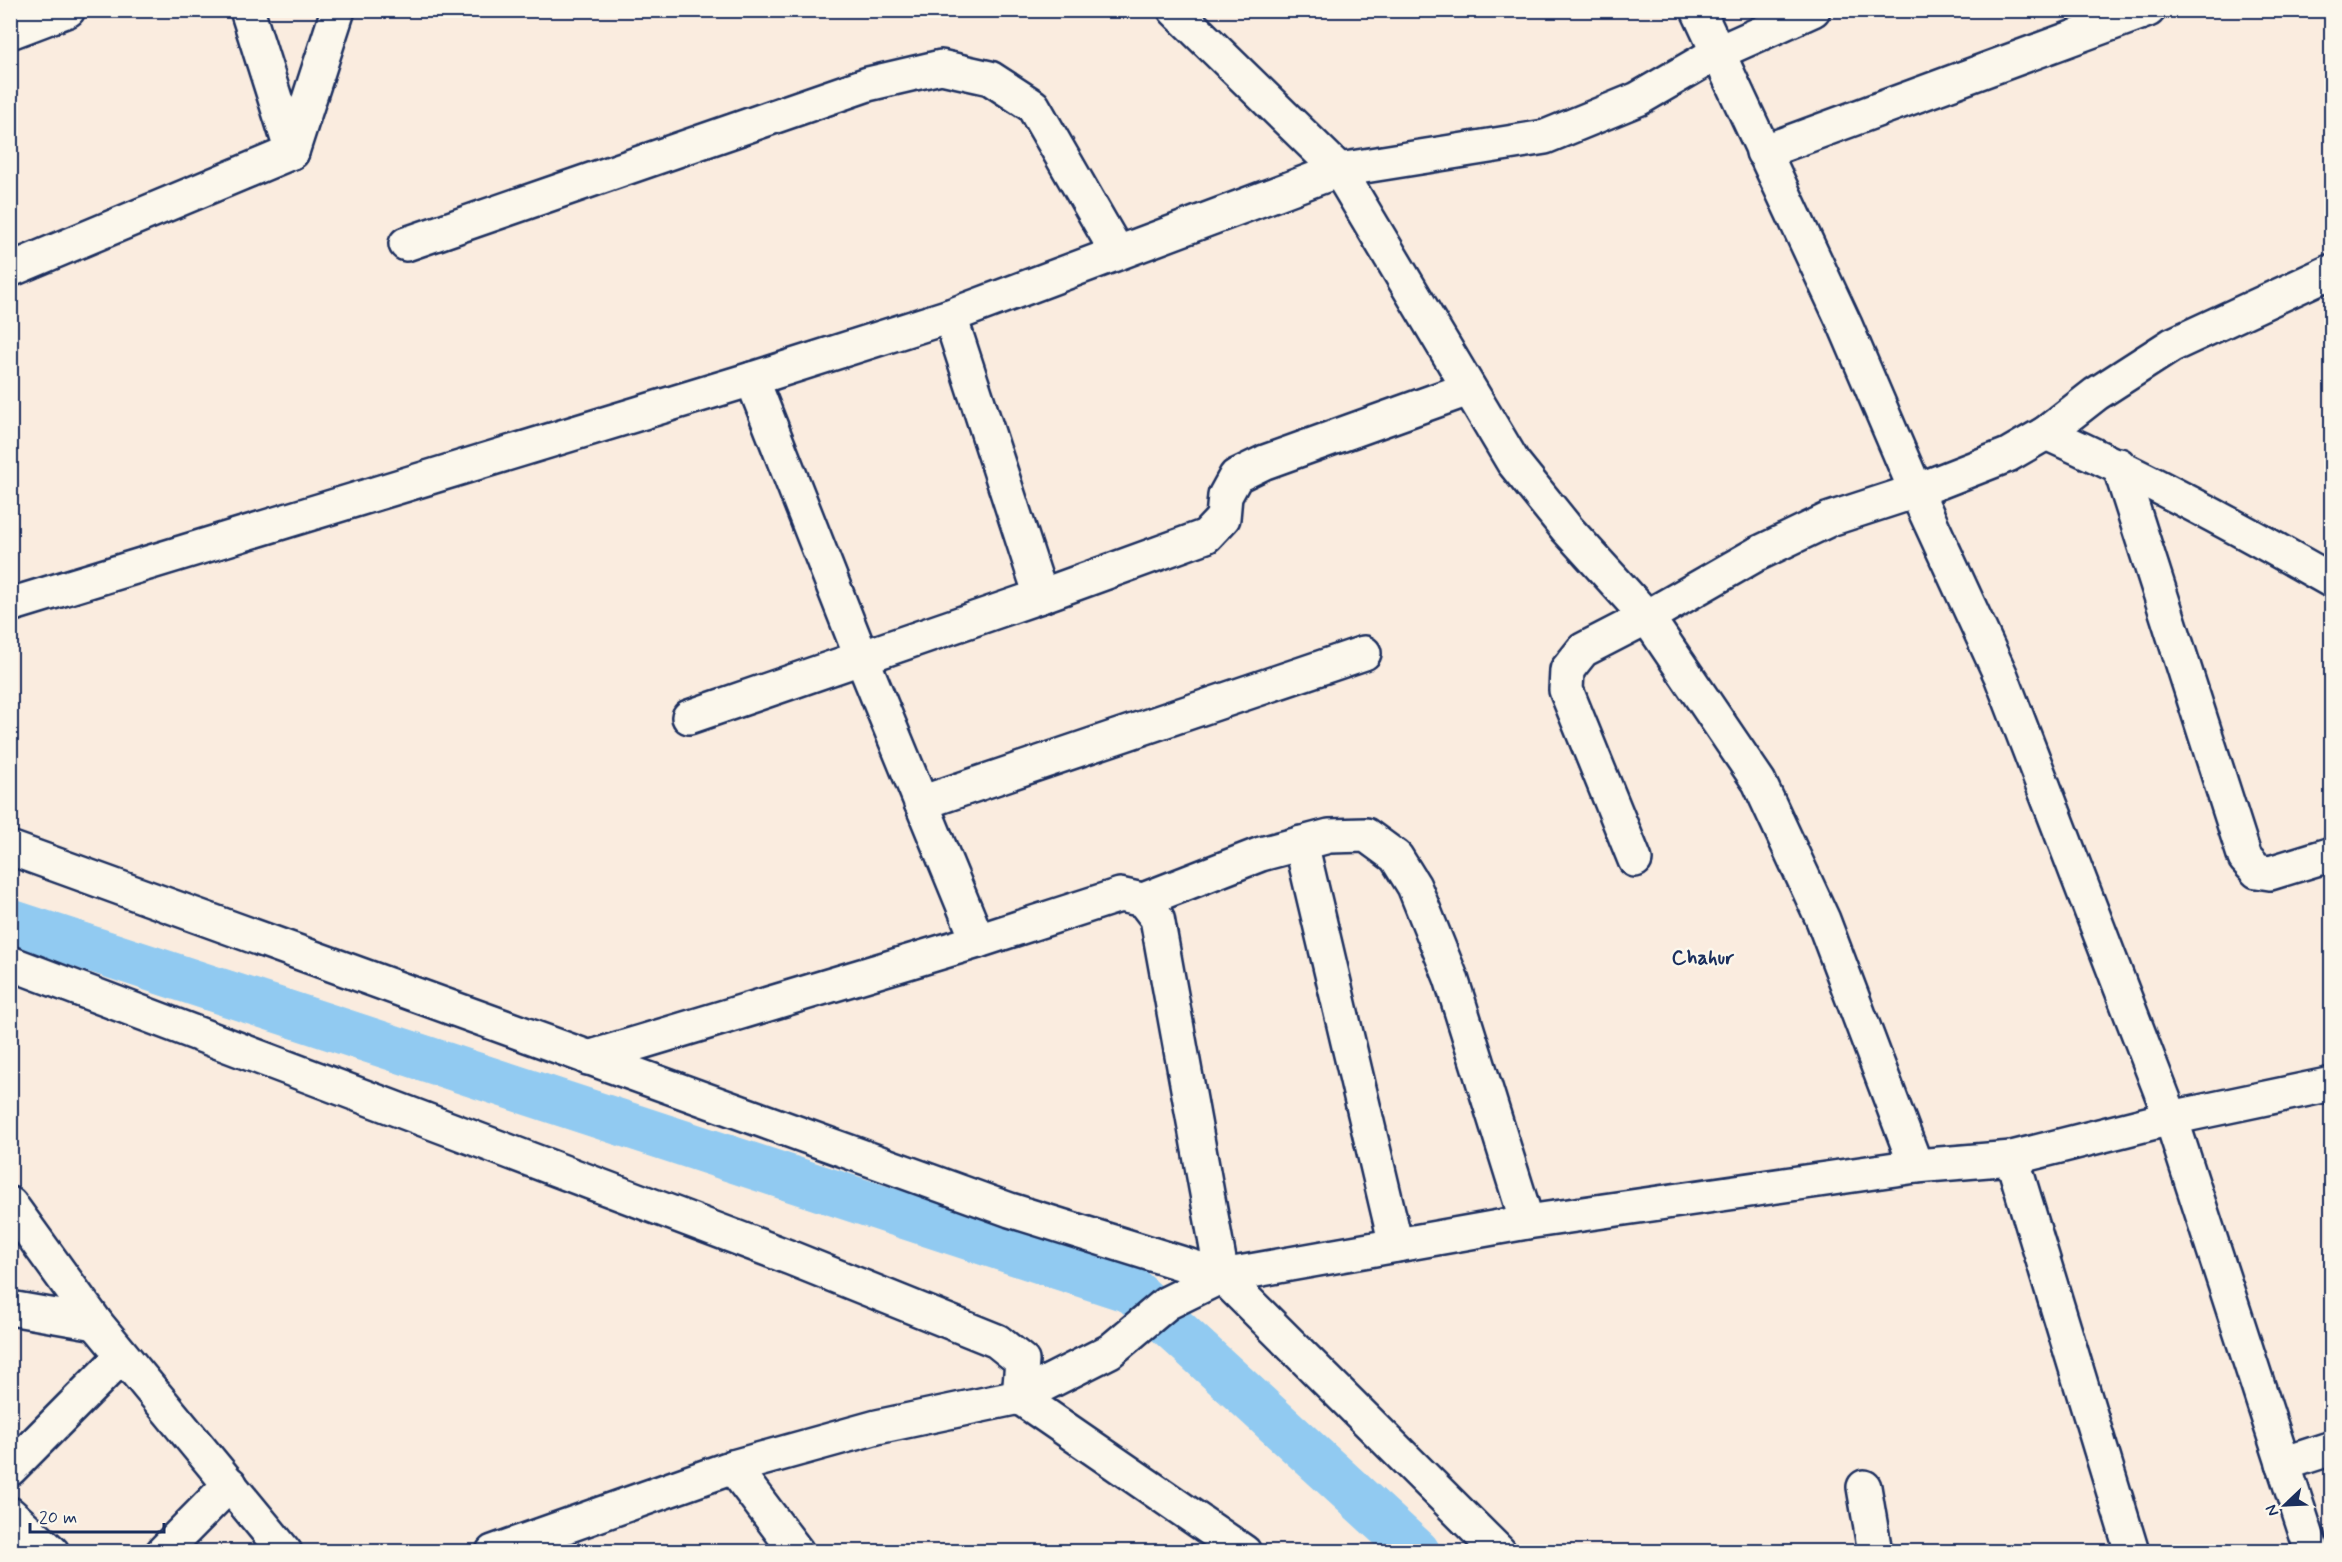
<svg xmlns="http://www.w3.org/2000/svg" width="2342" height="1562" font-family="Mynerve,sans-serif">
  <rect width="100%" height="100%" fill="#faecdf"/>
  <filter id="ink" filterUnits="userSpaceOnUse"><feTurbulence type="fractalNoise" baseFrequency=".0167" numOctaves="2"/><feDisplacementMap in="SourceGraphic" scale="12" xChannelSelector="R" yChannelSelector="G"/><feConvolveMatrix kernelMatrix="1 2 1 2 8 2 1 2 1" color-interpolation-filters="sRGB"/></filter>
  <g filter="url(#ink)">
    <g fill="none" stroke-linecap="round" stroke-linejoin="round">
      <!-- canal -->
      <polyline stroke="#91caf1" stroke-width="46" points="10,922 1133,1291 1417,1552"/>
      <defs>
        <g id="street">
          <polyline points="247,10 292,152"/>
          <polyline points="1175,10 1339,170 1513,462 1567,529 1647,617 1759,782 1823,920 1916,1166"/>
          <polyline points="1698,10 1845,325 1916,491 2001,676 2171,1118 2312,1552"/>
          <polyline points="10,32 68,10"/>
          <polyline points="1763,152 2148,10"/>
          <polyline points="406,244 868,84 941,67 990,78 1033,106 1117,252"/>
          <polyline points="10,270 292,152 338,10"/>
          <polyline points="950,316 1041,596"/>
          <polyline points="752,379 861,656 978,941"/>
          <path d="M 2046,433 C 2145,477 2237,527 2332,581"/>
          <polyline points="2119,465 2245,858 2257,871 2270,873 2332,854"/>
          <polyline points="10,605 752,379 950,316 1339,170 1545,137 1638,99 1717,53 1813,10"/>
          <polyline points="689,717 1041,596 1206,536 1223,518 1225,496 1236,476 1265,462 1468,389"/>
          <polyline points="921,803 1364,653"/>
          <polyline points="1301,843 1396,1245"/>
          <polyline points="10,848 1010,1210 1222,1276 1527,1222 1916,1166 2012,1158 2171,1118 2332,1084"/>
          <polyline points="1635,860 1566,690 1567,670 1583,650 1647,617 1757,554 1830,519 1916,491 2008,455 2046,433 2096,394 2172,345 2332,271"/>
          <polyline points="1143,900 1261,854 1329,836 1366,835 1396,857 1414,886 1451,978 1527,1222"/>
          <polyline points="10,963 791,1258 997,1341 1022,1361 1019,1397 1244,1552"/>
          <polyline points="588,1058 978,941 1120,895 1143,900 1157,918 1222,1276 1499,1552"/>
          <polyline points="2012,1158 2132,1552"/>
          <polyline points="10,1204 96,1323 285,1552"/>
          <polyline points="10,1308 96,1323"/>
          <polyline points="2283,1464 2332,1448"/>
          <polyline points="733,1467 797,1552"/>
          <polyline points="10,1469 122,1356"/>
          <polyline points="1864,1487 1875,1552"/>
          <polyline points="10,1514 52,1552"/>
          <polyline points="163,1552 230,1484"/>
          <polyline points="493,1552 733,1467 877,1427 1019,1397 1110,1351 1167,1303 1222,1276"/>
        </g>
      </defs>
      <!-- street casing -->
      <use href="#street" stroke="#1b2f5e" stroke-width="38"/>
      <!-- street -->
      <use href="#street" stroke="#fbf7ec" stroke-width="33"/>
    </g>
  </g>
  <g text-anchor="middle" stroke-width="5" stroke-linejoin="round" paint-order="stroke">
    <!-- neighbourhood labels -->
    <g font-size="21" font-weight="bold" fill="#1b2f5e" stroke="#fbf7ec">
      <text x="1703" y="964">Chahur</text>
    </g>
  </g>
  <!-- margin -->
  <rect width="2342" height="1562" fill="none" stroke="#fbf7ec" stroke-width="36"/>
  <rect x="18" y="18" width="2306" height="1526" fill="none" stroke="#1b2f5e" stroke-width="2" filter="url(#ink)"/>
  <!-- north arrow -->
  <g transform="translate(2285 1505) rotate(247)" stroke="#fbf7ec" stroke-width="4.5" paint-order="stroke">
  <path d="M0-4.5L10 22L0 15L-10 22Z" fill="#1b2f5e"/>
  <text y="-9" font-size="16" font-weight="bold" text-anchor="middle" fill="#1b2f5e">N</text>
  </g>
  <!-- scale -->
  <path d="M30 1523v9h134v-9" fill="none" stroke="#1b2f5e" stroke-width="3"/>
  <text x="39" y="1523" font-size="18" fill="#1b2f5e" stroke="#fbf7ec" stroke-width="4.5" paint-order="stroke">20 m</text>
</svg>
